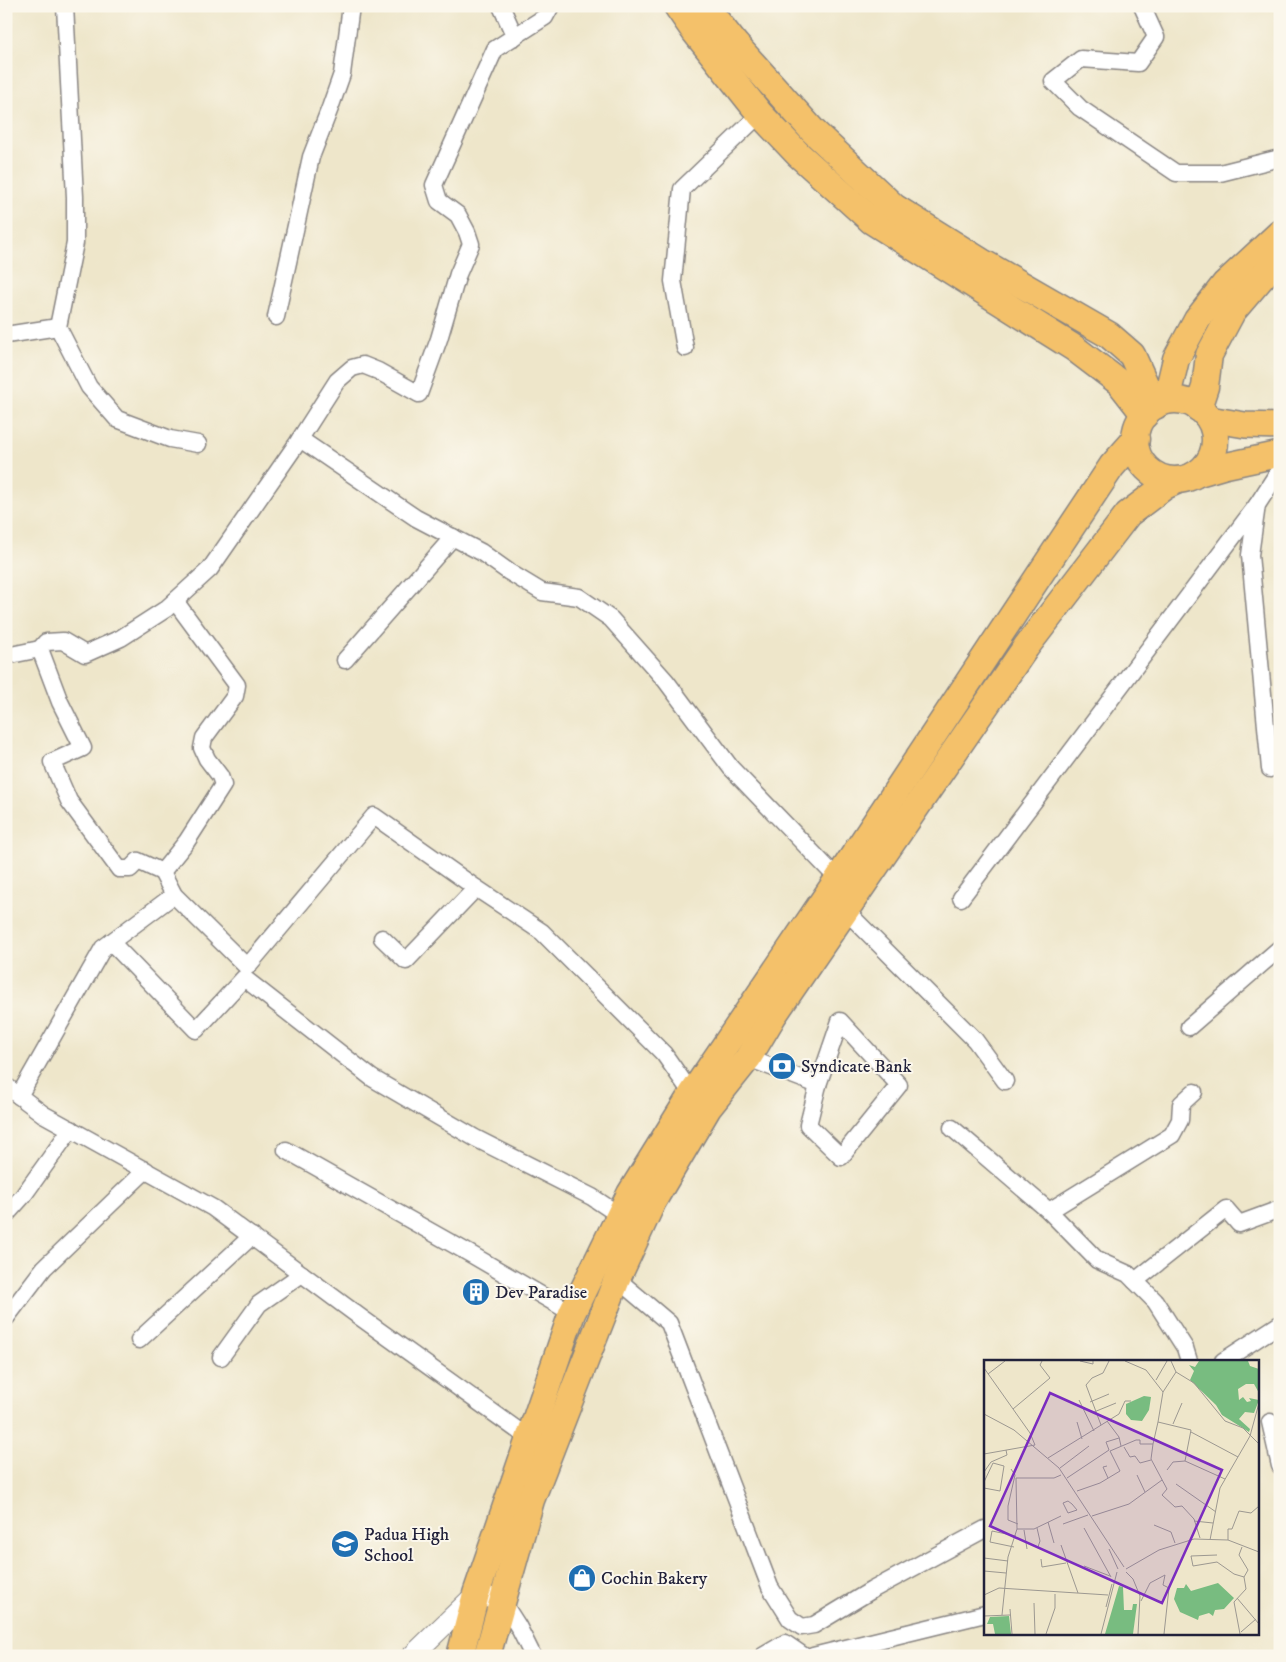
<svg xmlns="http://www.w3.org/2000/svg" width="1286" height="1662" font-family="'IM FELL DW Pica',serif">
  <rect width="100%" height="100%" fill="#fbf7ec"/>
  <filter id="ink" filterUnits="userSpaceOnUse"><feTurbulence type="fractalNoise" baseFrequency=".02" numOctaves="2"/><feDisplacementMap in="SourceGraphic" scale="10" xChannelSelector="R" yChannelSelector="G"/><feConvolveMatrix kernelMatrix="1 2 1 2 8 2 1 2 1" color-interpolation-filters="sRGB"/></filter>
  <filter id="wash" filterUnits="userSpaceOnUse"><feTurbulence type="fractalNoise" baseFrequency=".0096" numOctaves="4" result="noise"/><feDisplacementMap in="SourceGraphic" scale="20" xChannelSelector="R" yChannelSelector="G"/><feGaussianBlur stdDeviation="1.12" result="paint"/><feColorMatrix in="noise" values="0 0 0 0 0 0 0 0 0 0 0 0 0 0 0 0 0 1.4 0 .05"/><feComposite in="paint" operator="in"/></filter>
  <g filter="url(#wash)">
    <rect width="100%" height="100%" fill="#eee6ca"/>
  </g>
  <g filter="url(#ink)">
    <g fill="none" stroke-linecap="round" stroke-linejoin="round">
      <defs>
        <g id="minor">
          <polyline points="65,6 75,197 75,243 58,327 89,387 117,419 170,439 198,444"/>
          <polyline points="501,6 515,37"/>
          <polyline points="551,6 545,17 495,49 434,185 439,201 458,215 467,232 471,244 458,274 439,339 419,394 378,371 363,365 352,368 337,381 296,445 210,569 166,609 121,638 85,654 63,641 46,642 40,649 60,702 83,748 52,762 69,801 119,869 130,869 138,861 162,872 174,895 247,967 374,816 476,888 542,932 664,1054 692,1094"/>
          <polyline points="1142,6 1156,37 1138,63 1081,59 1053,81 1080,108 1176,173 1220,173 1280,158"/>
          <polyline points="276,317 311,157 330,108 342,74 351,6"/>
          <polyline points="6,335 58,327"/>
          <polyline points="685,348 673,281 682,189 760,114"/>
          <polyline points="300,439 416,518 481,552 509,572 542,592 579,597 611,619 666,681 731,768 838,879"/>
          <polyline points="6,656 40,649"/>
          <polyline points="345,660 453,537"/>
          <polyline points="1270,769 1250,555 1257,505 1277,474"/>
          <polyline points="162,872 187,841 223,785 220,776 207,759 202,748 204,738 235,696 237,685 175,601"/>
          <polyline points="961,898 1257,505"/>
          <polyline points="845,910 975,1040 1005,1081"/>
          <polyline points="382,938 406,961 476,888"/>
          <polyline points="111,942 196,1030 244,978 372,1078 475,1138 592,1197 619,1215"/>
          <polygon points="840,1021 899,1085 841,1157 808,1125 818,1085"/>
          <polyline points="1189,1027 1280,948"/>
          <polyline points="748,1058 818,1085"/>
          <polyline points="6,1086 43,1114 213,1208 360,1317 530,1439"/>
          <polyline points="19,1096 103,948 174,895"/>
          <polyline points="952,1128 1049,1211 1097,1260 1128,1274 1155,1301 1185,1348 1189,1361"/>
          <polyline points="286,1150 474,1256 572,1313"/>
          <polyline points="1049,1211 1172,1135 1180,1120 1181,1104 1194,1092"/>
          <polyline points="6,1215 23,1196 71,1129"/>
          <polyline points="617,1279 669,1323 770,1587 790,1619 802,1627 814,1625 872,1590 985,1529"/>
          <polyline points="1135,1281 1226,1209 1239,1224 1280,1209"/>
          <polyline points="6,1318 44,1268 146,1170"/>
          <polyline points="139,1340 252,1236"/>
          <polyline points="221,1357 259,1304 302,1274"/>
          <polyline points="1223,1361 1280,1324"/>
          <polyline points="1270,1422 1280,1466"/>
          <polyline points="502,1601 518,1626 533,1656"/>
          <polyline points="763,1656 785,1643 804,1656"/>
          <polyline points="813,1656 985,1614"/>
        </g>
        <polyline id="tertiary" points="412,1656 476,1594 502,1601"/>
        <g id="primary">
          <polyline points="1209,419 1245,425 1280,426"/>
          <polyline points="1197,474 1224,466 1280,454"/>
        </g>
        <g id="trunk">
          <polyline points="677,6 695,32 760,114 798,154 872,221 1074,348 1120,383 1145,415"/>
          <polyline points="705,6 736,45 813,131 894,207 982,262 1109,335 1132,355 1155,406"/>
          <circle cx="1175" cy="440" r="40"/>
          <polyline points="1166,401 1176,359 1197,320 1225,284 1280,233"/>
          <polyline points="1198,408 1205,387 1209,355 1232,312 1280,256"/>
          <polyline points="460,1656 476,1594 572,1313 630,1194 692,1094 838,879 1060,544 1112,466 1136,439"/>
          <polyline points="487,1656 531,1500 617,1279 653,1201 708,1108 748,1058 773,1016 1026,647 1128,514 1165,486 1178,480"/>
        </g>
      </defs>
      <!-- minor casing -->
      <use href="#minor" stroke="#888482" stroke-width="19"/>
      <!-- tertiary casing -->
      <use href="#tertiary" stroke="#888482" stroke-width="22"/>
      <!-- primary casing -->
      <use href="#primary" stroke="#888482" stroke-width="28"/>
      <!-- trunk casing -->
      <use href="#trunk" stroke="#888482" stroke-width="29"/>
      <!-- minor -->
      <use href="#minor" stroke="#fff" stroke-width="16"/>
      <!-- tertiary -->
      <use href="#tertiary" stroke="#fff" stroke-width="20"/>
      <!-- primary -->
      <use href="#primary" stroke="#f4c16a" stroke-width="25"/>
      <!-- trunk -->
      <use href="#trunk" stroke="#f4c16a" stroke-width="26"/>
    </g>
  </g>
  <!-- icons -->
  <defs>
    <symbol id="bank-disc" viewBox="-11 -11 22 22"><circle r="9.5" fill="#1f6fb2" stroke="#fbf7ec"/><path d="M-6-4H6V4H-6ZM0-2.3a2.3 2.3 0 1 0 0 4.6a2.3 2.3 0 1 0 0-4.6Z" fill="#fff"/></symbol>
    <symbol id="building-disc" viewBox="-11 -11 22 22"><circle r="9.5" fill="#1f6fb2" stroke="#fbf7ec"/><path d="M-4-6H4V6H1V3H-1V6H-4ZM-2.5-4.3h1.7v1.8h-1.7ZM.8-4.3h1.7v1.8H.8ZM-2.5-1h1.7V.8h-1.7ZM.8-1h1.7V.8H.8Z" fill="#fff"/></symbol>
    <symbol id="school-disc" viewBox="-11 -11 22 22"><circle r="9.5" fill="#1f6fb2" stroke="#fbf7ec"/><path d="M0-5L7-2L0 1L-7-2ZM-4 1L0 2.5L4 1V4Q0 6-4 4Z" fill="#fff"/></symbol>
    <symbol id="shop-disc" viewBox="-11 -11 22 22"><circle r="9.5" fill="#1f6fb2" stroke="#fbf7ec"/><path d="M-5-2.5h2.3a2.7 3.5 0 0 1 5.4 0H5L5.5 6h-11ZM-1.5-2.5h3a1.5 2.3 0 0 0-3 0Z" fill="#fff"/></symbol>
  </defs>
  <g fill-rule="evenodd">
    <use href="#bank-disc" x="766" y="1050" width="32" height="32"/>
    <use href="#building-disc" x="460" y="1276" width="32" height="32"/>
    <use href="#school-disc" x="329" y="1528" width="32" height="32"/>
    <use href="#shop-disc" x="566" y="1562" width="32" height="32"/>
  </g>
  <g text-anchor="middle" stroke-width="4" stroke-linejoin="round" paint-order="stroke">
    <!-- poi labels -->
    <g font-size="18" fill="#22223b" stroke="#fbf7ec" text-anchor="start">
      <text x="801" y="1072">Syndicate Bank</text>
      <text x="495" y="1298">Dev Paradise</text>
      <text x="364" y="1540">Padua High<tspan x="364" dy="21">School</tspan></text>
      <text x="601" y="1584">Cochin Bakery</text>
    </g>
  </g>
  <!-- overview -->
  <g transform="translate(984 1360)">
    <rect width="275" height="275" fill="#eee6ca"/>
    <path d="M 215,1 L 264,1 L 266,6 L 275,9 L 275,33 L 270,24 L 262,24 L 254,29 L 255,40 L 259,37 L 263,42 L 267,41 L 265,38 L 275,40 L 270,53 L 261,52 L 255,59 L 266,69 L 265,72 L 238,55 L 232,45 L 206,20 L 210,11 L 205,5 L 211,7 ZM 160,36 L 167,37 L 165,50 L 158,61 L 147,60 L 142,54 L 142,44 ZM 234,223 L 250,238 L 240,249 L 231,250 L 229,256 L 225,253 L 215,256 L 214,260 L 196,252 L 190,239 L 193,228 L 200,228 L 202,224 L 207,231 ZM 135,226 L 139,227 L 140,250 L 148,250 L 149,244 L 153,244 L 149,274 L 121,274 ZM 25,256 L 27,274 L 11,274 L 9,264 L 3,264 L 6,257 Z" fill="#78bc80"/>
    <path fill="none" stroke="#9c9891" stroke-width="1" d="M 96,1 L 109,4 L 109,1M 141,1 L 162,10 L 179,32 L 192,12M 187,1 L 192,12 L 210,23 L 241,61 L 259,68 L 275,84M 0,8 L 46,73 L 51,85 L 0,94M 4,14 L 21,1M 172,20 L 183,1M 179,32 L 174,62 L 207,70 L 201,101M 95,40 L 110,71M 106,42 L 125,34M 29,49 L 66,18 L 56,5 L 58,1M 110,52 L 132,43M 0,54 L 30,70 L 75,108 L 140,207M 123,61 L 135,77 L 137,86M 93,62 L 98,79M 189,64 L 198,43M 117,65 L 102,25 L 108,18 L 119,13 L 125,1M 207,72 L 254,97M 169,84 L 174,62M 140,87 L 146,97 L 151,96 L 156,103 L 167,100M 64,98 L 135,54 L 141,41 L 147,41M 123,106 L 119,107 L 124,118M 76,108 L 105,86M 27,109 L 31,115 L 24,146 L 24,160 L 34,164M 183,110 L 189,102 L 201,101 L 241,119M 0,112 L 7,102 L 23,95 L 22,90M 153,115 L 161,132M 83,118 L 125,90 L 122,82 L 135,78M 0,122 L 9,103 L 20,106 L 16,131 L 0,128M 192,124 L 232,152M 93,131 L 116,123 L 136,111 L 126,91 L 152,80 L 156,80 L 156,84 L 169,84 L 167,99 L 183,129 L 178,135 L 191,147 L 198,146 L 210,159 L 216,178M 84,141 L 88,144 L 93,150 L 84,153 L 79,143 ZM 108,156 L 145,144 L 178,120M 210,161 L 229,163M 64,162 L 70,183M 79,164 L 104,155M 170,165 L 187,172 L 191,183M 53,168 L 56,181 L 54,187M 100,168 L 127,217M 33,169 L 32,118 L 70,118 L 77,115M 40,170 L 43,189M 226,180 L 236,128 L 266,76 L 275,43M 244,180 L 244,169 L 248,169 L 255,151 L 267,153 L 275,146M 77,185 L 94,233M 30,187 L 6,182 L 8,171 L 32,176M 125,189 L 134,209M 233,195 L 207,196 L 209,206 L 233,202 L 250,214 L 260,217M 0,198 L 24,201M 57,199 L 58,207 L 82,203M 100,206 L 126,216M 142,209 L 175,190 L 210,179 L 244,180 L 275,192M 0,211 L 22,213M 142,212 L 149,219 L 156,236 L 154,274M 0,235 L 15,228 L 124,235M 253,238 L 275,264M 157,241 L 166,223 L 181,215 L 179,225 L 185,228 L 180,274M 50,243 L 51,274M 122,247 L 128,224M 26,249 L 28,274M 18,255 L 24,197 L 33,169 L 50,169 L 77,156M 0,256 L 26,255M 257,272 L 272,259M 62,274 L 71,248 L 71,234M 117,274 L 133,212M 256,274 L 250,242 L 262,229 L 260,217 L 264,210 L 255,195 L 258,187"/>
    <path fill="#7b2cbf" fill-opacity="0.15" stroke="#7b2cbf" stroke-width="2.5" d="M 66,33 L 238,110 L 178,243 L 6,166 Z"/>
    <rect width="275" height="275" fill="none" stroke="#22223b" stroke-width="2.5"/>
  </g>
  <!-- margin -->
  <rect width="1286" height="1662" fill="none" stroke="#fbf7ec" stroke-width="25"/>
</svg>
